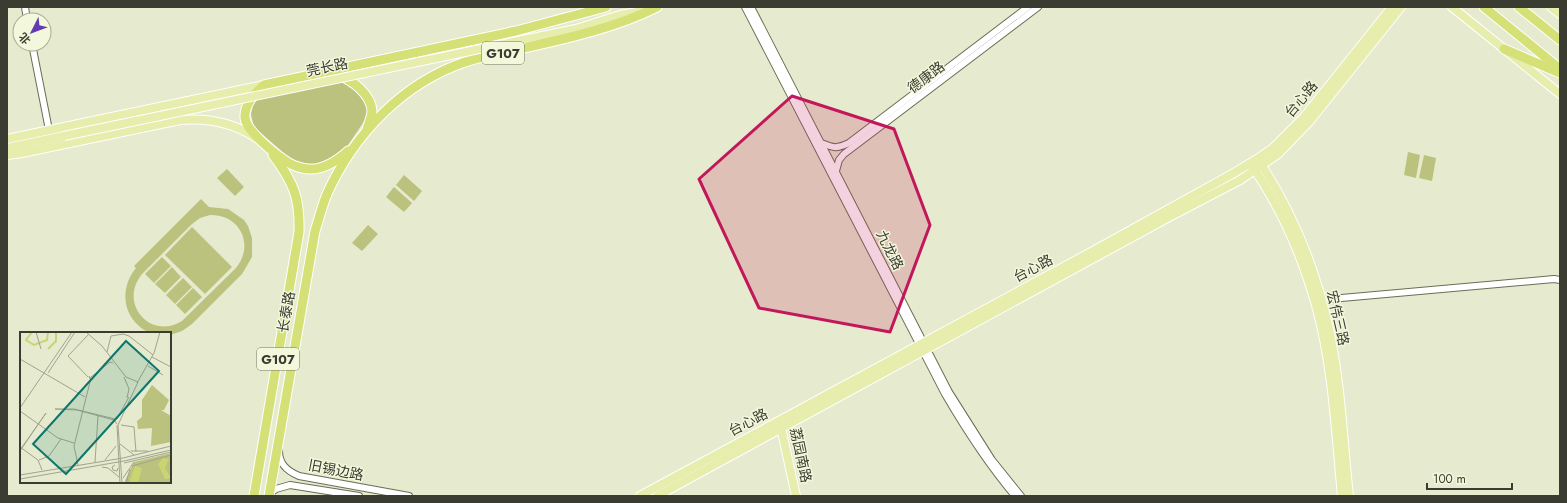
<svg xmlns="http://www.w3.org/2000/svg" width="1567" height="503" font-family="Jost,'Noto Sans SC',sans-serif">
  <rect width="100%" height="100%" fill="#e6eace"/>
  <!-- green -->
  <g fill="#bac27d" fill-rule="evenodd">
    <path d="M 322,74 C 345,77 363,92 369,114 L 348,145 L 338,156 L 322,164 L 305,164 L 293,161 L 254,127 L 251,114 L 253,105 L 260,92 L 271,86 Z"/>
    <polygon points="1408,152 1420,155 1416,178 1404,175"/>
    <polygon points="1424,155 1436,158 1432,181 1419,178"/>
    <polygon points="227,169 244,187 235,196 217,178"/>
    <polygon points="404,175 422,191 414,201 396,185"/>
    <polygon points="394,187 412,203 404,212 386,197"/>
    <path d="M 201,199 L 209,207 L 228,209 L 244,220 L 248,226 L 252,238 L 252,257 L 242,274 L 192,324 L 182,331 L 170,335 L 170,333 C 164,333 157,334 151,333 C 146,332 141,328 138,325 C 121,309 122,285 136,268 L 134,266 ZM 210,215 C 240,214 255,245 236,268 L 182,321 C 150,341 118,303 142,274 L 192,224 L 200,218 Z"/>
    <polygon points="368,225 378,234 362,251 352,243"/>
    <polygon points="192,227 232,267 205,294 165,255"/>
    <polygon points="162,257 171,266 154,283 145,274"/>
    <polygon points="172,267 181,277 165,293 155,284"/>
    <polygon points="183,278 192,287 175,304 166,295"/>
    <polygon points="193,288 202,297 185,314 176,305"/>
  </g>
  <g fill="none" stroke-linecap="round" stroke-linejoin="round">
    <defs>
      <g id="minor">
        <polyline points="25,7 27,20"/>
        <path d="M 745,7 L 945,394 C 966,430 988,464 1015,496"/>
        <polyline points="751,7 949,392 992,460 1021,496"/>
        <polyline points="32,44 49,130"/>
        <path d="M 821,143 C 834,148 836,149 849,143 L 1028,7"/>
        <polyline points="836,171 839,160 844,154 1038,7"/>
        <polyline points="1319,300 1554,279 1560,280"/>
        <path d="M 279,451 C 279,464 287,471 299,476 L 409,496"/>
        <polyline points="269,494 276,489 290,485 359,496"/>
      </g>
      <g id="major">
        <polyline points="1452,7 1560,94"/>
        <polyline points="1551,7 1560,14"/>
        <polyline points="523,40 576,29 620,15 643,11"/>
        <polyline points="7,139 264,85"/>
        <polyline points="7,148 64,136"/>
        <path d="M 7,155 L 22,153 L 180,120 C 208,118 233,122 256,138"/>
        <path d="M 1259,161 C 1294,214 1317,272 1330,334 C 1341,386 1343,442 1349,496"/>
        <path d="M 1252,166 C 1282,209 1303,258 1317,309 C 1333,368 1336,435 1342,496"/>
        <polyline points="780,423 796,496"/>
        <polyline points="640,496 1093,251 1232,174 1257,159 1273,148 1304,117 1392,7"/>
        <polyline points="657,496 1171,216 1240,180 1278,154 1309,122 1401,7"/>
      </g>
      <g id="highway">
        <polyline points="1484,7 1560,69"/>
        <polyline points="1519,7 1560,40"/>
        <polyline points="1504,49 1560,73"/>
        <path d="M 338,75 C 352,80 371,94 372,111 C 372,117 368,124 367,130"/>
        <path d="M 348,151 C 338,160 323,170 309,169 C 303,169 294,166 289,163 C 276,155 247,132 245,118 C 244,104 255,93 264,85 L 516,31 L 606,7"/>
        <path d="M 254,496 L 299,232 C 300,198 294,183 273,155"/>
        <path d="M 269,496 L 315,231 C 319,219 322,206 327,194 C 354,134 403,83 465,62 C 481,56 499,54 515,50 C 563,39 613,29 657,7"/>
      </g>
    </defs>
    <!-- minor casing -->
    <use href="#minor" stroke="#6a6e55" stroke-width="8"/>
    <!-- major casing -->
    <use href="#major" stroke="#fff" stroke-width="10"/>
    <!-- highway casing -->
    <use href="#highway" stroke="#fff" stroke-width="11"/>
    <!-- minor -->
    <use href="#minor" stroke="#fff" stroke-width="6"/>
    <!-- major -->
    <use href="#major" stroke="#e6edad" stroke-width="8"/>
    <!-- highway -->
    <use href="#highway" stroke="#d5e176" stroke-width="9"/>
    <defs>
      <polyline id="major-bridge" points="64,136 523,40"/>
    </defs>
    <!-- major-bridge casing -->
    <use href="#major-bridge" stroke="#fff" stroke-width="10" stroke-linecap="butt"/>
    <!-- major-bridge -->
    <use href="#major-bridge" stroke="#e6edad" stroke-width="8"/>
  </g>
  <!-- marked area -->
  <path fill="#c2185b" fill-opacity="0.2" stroke="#c2185b" stroke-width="3" stroke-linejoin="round" d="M 792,96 L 894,129 L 930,225 L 890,332 L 759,308 L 699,179 Z"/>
  <g text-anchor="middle" stroke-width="3" stroke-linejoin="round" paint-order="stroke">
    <!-- shield labels -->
    <g fill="#f3f7db" stroke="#727464" stroke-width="1">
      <rect x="482" y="42" width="42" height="22" rx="3"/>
      <rect x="257" y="348" width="42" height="22" rx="3"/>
    </g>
    <g font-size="13" font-weight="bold" fill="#3a3c31">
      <text x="503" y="58">G107</text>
      <text x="278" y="364">G107</text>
    </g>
    <!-- street labels -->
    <g font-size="14" fill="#3a3c31" stroke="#f3f7db">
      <text transform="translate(327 67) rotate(-12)" y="5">莞长路</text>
      <text transform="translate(926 77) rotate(-37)" y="5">德康路</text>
      <text transform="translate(1301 99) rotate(-50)" y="5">台心路</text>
      <text transform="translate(890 250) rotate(63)" y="5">九龙路</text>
      <text transform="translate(1033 268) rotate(-28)" y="5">台心路</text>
      <text transform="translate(286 312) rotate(-80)" y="5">长泰路</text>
      <text transform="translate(1338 318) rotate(77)" y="5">宏伟三路</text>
      <text transform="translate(748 422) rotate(-28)" y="5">台心路</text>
      <text transform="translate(801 455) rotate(78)" y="5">荔园南路</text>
      <text transform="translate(336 470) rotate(11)" y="5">旧锡边路</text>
    </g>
  </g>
  <!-- overview -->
  <g transform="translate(20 332)">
    <rect width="151" height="151" fill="#e6eace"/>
    <path d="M 132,53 L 149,68 L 144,78 L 141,78 L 151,84 L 151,110 L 131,114 L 132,96 L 118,97 L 117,89 L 122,85 L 122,68 ZM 151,121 L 151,151 L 104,151 L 114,130 Z" fill="#bac27d"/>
    <path d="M 143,126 L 149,127 L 145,136 L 151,146 L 145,147 L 138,132 ZM 115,134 L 122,136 L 118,151 L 109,151 Z" fill="#cad571"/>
    <path fill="none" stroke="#cad571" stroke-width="2" d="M 12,0 L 6,8 L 14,13 L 27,8 L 28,0M 28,17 L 36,9 L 36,0"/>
    <path fill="none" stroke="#a1a48f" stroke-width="1" d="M 16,0 L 21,17M 66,0 L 82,14 L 106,45 L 118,50 L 98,93 L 102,151M 68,3 L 48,24 L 68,45M 87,20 L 91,4 L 103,2 L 109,4 L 133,23M 132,25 L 151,35M 0,27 L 65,65M 128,34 L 143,43M 28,41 L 55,0M 71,45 L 90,30 L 93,31M 104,45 L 109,57 L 107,66M 117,51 L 134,21 L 140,0M 0,76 L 52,0M 0,79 L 38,106 L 54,111M 100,81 L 109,65M 97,92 L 94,88 L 57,78 L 35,77 L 54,77 L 95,87 L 98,86M 97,93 L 100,151M 101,93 L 114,95 L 116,120M 100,112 L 114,123M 0,115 L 18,128 L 22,138M 0,118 L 26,81 L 0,119M 111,119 L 128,119M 19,128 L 29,124 L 41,107M 85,128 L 96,114M 75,130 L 78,84M 104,131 L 151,120M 58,133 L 54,114 L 71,46 L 69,44 L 70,47M 95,133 L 92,135 L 93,138 L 97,139 L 98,136M 112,134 L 151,123M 82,135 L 88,136 L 99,145M 0,143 L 103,126 L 151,114M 103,146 L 114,130M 0,147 L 104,129 L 151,118M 106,151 L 110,137"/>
    <path fill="#0f766e" fill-opacity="0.15" stroke="#0f766e" stroke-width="2" d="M 106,9 L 139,39 L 46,142 L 13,112 Z"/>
    <rect width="151" height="151" fill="none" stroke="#3a3c31" stroke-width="2"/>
  </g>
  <!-- border -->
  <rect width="1567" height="503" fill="none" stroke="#3a3c31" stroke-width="16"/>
  <!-- north arrow -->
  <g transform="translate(32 32) rotate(228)"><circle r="19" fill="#f3f7db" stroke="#a9ac97"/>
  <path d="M0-3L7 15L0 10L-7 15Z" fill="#643ab2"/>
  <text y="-6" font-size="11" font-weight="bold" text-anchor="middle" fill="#3a3c31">北</text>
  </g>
  <!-- scale -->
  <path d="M1427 483v6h85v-6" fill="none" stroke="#3a3c31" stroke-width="2"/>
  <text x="1433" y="483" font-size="12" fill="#3a3c31" stroke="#f3f7db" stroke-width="3" paint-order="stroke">100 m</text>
</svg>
